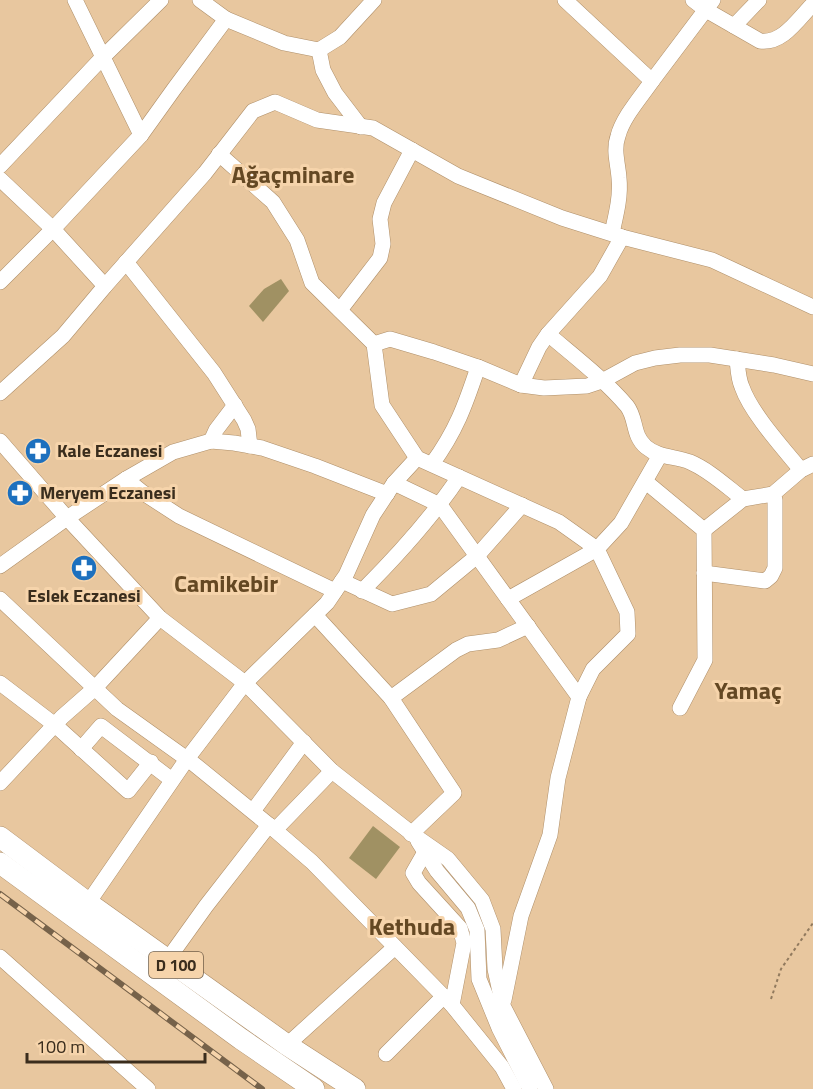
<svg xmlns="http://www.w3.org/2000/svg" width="813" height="1089" font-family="'Titillium Web',sans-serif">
  <rect width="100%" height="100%" fill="#e8c79f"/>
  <!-- building -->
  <g fill="#a09163">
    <polygon points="281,279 289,291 263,322 249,306 264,289"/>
    <polygon points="373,826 400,847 376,879 349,858"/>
  </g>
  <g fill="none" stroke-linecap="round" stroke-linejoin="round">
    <defs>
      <g id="minor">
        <polyline points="75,0 141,135"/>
        <polyline points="200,0 226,19"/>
        <polyline points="565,0 652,81 713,0"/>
        <path d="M 693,0 L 706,10 L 760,41 C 783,44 798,19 813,4"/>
        <polyline points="734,26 759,0"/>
        <polyline points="319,50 323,70 335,93 361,127"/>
        <polyline points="219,154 273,202 297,240 312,283 374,344 382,405 417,458 559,522 597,549 508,599"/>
        <polyline points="0,166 102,58 161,0"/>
        <polyline points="0,179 53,229 105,286"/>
        <path d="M 612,233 C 616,215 621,196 619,178 C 618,163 613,150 618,136 C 623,117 641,97 652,81"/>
        <polyline points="126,262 214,373 244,420 248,429 250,446"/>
        <polyline points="0,282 53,229 141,135 174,89 226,19 284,43 319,50 340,37 374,0"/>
        <polyline points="340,310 380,258 383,244 380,219 384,203 412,150"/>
        <path d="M 548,334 C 575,357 604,379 627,406 C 637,419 632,435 646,447 C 659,458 675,456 690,462 C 709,470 726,486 743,499"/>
        <polyline points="374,344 390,339 434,352 478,367 521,385 544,388 587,386 602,381 635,363 655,358 680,355 710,355 774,365 813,374"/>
        <path d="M 737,359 C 738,368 738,378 742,387 C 751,413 783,448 801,470"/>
        <polyline points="521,385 539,347 548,334 600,276 622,237"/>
        <polyline points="0,393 63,336 105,286 205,173 253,111 275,102 317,120 373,128 458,176 562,218 622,237 712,260 813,307"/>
        <polyline points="0,441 67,518 160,618 245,683 332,771 415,836 448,859 482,900 493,929 495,969 503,1006 546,1089"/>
        <polyline points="211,441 216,430 235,405"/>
        <path d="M 432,464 C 456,431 465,406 478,367"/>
        <polyline points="126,479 142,492 179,516 335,591"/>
        <polyline points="646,482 704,530 705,660 680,708"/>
        <polyline points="394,483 440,505 579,697"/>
        <polyline points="704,530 743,499 773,494 801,470 813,464"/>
        <polyline points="0,566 67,518 126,479 173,452 211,441 234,443 262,448 315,466 387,494"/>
        <polyline points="704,573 765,581 771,576 775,568 775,500 773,494"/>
        <polyline points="342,581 392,604 431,594 477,556 522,505"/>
        <path d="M 362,591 C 398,555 431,519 459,477"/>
        <polyline points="0,599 117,709 194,764 269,825 312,862 452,1005 502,1067 514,1089"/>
        <polyline points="315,615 391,698 454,793 411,834"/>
        <polyline points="0,683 55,725 128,791 151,762"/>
        <polyline points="391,698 456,650 468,644 498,640 528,626"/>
        <polyline points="81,749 101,726 172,780"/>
        <polyline points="0,783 62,717 95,688 160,618"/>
        <polyline points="253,811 304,742"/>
        <polyline points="275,830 332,771"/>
        <polyline points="418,841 437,871 468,908 477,930 479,979 499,1028 530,1089"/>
        <polyline points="425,852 413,873 419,883 460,928 464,943 452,1005"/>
        <polyline points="88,903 187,759 245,683 327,603 346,575 373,515 394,483 417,458"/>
        <polyline points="0,957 148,1089"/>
        <polyline points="168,959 206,906 269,825"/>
        <polyline points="504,1000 521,916 550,835 558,778 579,697 593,669 628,634 627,612 597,549 621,523 660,455"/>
        <polyline points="287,1045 395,947"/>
        <polyline points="386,1054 444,996"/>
      </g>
      <g id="highway">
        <polyline points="0,837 88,903 287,1045 355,1089"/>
        <polyline points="0,863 241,1039 314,1089"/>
      </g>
    </defs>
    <!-- minor casing -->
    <use href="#minor" stroke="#af8f69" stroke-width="16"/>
    <!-- highway casing -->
    <use href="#highway" stroke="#af8f69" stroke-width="22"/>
    <!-- path -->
    <polyline stroke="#917a5e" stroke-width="2" stroke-dasharray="3 3" stroke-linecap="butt" points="771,999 781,969 813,923"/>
    <!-- minor -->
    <use href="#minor" stroke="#fff" stroke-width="15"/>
    <!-- highway -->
    <use href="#highway" stroke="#fff" stroke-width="21"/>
    <defs>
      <polyline id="rail" points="0,894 262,1089"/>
    </defs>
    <!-- rail casing -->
    <use href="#rail" stroke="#76624a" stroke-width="6"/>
    <!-- rail -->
    <use href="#rail" stroke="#f6d4ab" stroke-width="4" stroke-dasharray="11" stroke-linecap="butt"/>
  </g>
  <!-- icons -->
  <defs>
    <symbol id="pharmacy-disc" viewBox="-11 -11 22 22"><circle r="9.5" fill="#1d70be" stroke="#f6d4ab"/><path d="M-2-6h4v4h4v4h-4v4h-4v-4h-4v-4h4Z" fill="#fff"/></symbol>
  </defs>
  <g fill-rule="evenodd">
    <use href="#pharmacy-disc" x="23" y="436" width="30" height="30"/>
    <use href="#pharmacy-disc" x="5" y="478" width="30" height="30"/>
    <use href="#pharmacy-disc" x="69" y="553" width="30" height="30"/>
  </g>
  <g text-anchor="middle" stroke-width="6" stroke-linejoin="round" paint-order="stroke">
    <!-- shield labels -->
    <rect fill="#f6d4ab" stroke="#725f48" stroke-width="1.5" x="149" y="952" width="54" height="26" rx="4.5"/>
    <g font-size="16" font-weight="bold" fill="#3a2d1d">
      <text x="176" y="971">D 100</text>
    </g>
    <!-- poi labels -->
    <g font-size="18" font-weight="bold" fill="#3a2d1d" stroke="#f6d4ab" text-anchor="start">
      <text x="57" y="457">Kale Eczanesi</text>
      <text x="40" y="499">Meryem Eczanesi</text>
      <text x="84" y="602" text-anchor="middle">Eslek Eczanesi</text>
    </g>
    <!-- district labels -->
    <g font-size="24" font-weight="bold" fill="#644823" stroke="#f6d4ab">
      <text x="293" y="183">Ağaçminare</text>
      <text x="226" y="592">Camikebir</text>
      <text x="748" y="699">Yamaç</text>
      <text x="412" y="935">Kethuda</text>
    </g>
  </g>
  <!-- scale -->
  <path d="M27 1053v9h178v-9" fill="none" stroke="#3a2d1d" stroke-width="3"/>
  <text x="36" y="1053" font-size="18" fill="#3a2d1d" stroke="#f6d4ab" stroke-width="4.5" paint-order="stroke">100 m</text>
</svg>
